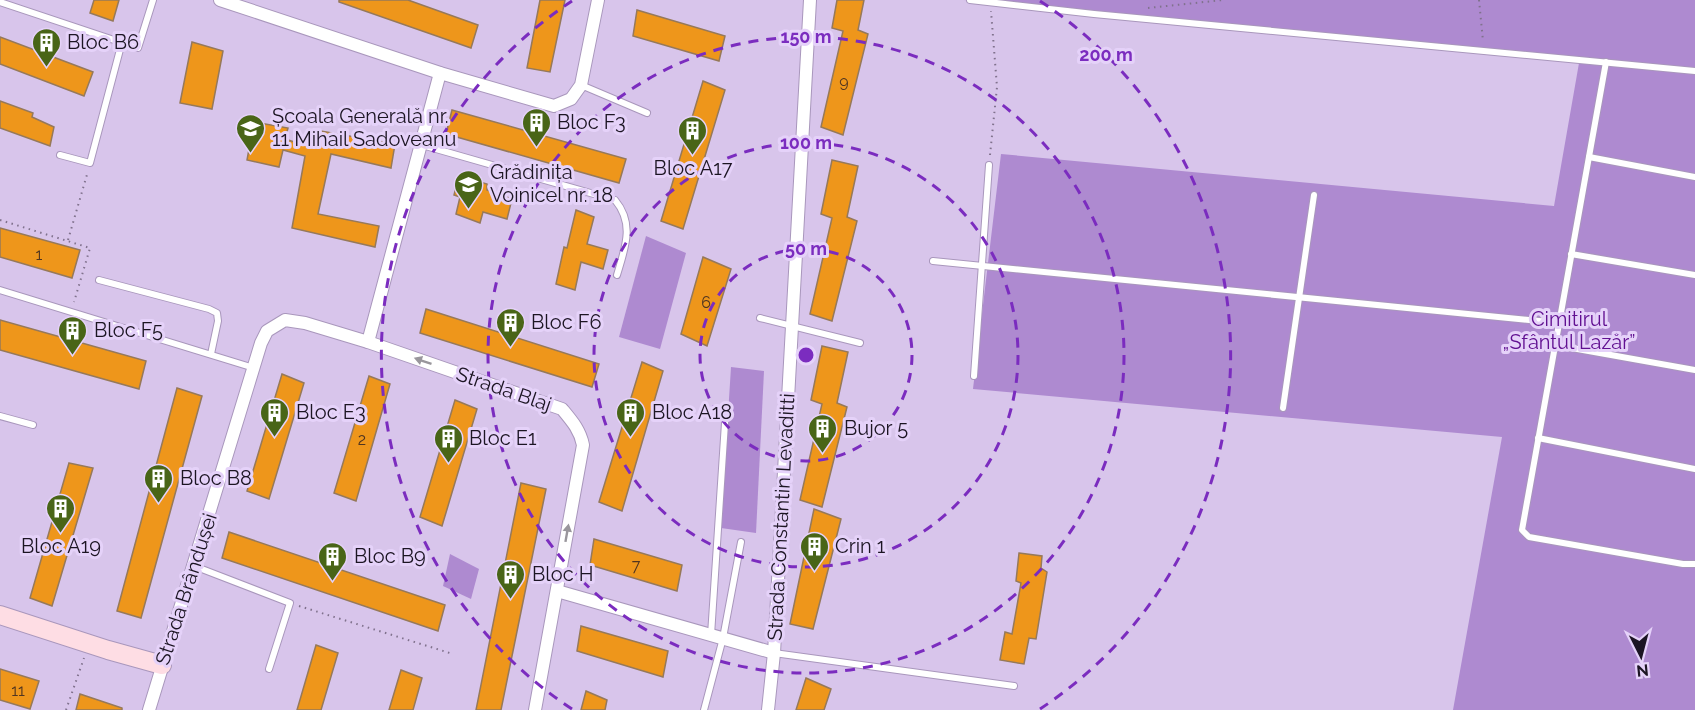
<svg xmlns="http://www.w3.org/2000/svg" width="1695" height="710" font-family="Raleway,sans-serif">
  <rect width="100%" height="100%" fill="#d8c5eb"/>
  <!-- green -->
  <g fill="#ae8ad0">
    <polygon points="964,0 1695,0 1695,710 1453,710 1502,437 973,389 1001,154 1554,206 1579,63"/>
    <polygon points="646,236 686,253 660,349 619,337"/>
    <polygon points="731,367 764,371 756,533 721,528"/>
    <polygon points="450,554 479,569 471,599 443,586"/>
  </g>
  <!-- building -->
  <g fill="#ee961b" stroke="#96795a" stroke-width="1.5">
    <polygon points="94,0 119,0 113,21 90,13"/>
    <polygon points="339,0 408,0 478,25 471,48 339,2"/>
    <polygon points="540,0 565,0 550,72 527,68"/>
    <polygon points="837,0 864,0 858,30 868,34 843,135 821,127 843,31 832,28"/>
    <polygon points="637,10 725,36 719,61 633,36"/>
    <polygon points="0,37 93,72 84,96 0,64"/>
    <polygon points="192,42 223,51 212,109 180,103"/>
    <polygon points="703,81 725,90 683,229 661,221"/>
    <polygon points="0,101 33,113 32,117 54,127 50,146 0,128"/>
    <polygon points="452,110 626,159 619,183 446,134"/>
    <polygon points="254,122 288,128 285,139 307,146 310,129 395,144 391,168 331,154 318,214 379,226 375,247 292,228 305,156 283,150 279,167 247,160"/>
    <polygon points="832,160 858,166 847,217 857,221 832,321 810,314 832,218 821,214"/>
    <polygon points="459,176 487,184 487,190 512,199 507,219 483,212 480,223 456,214 460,197 454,195"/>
    <polygon points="576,210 594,217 587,244 608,250 603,269 581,262 575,290 556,284 564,247 567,248"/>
    <polygon points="0,228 80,250 72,278 0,257"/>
    <polygon points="703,257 731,269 707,346 681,334"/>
    <polygon points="426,309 599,364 592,387 420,333"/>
    <polygon points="0,320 146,361 139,389 0,350"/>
    <polygon points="822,346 848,352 837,403 847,407 822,507 800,500 822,404 811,400"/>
    <polygon points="642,362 663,371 622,511 599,502"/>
    <polygon points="282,374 304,383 269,499 247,491"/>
    <polygon points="369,376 390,384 356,501 334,493"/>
    <polygon points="177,388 202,396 141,618 117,611"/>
    <polygon points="455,400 477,409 442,526 420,517"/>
    <polygon points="69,463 93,468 52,606 30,598"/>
    <polygon points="521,483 546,489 501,710 476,710"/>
    <polygon points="814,509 841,519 813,629 790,624"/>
    <polygon points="229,532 445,605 438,631 222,558"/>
    <polygon points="594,539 682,565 677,591 590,565"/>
    <polygon points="1019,553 1042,556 1041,568 1047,572 1036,639 1029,638 1024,664 1000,660 1005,632 1012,634 1021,583 1016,581"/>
    <polygon points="581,626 668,651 663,677 577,651"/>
    <polygon points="316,645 338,653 321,710 297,710"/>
    <polygon points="0,669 39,681 30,709 0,700"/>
    <polygon points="401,670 422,678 413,710 389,710"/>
    <polygon points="806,678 831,689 824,710 796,710"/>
    <polygon points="586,691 607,700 605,710 581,710"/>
    <polygon points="80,694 122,708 122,710 76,710"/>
  </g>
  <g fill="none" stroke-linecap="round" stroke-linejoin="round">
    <defs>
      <g id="lane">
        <polyline points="970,0 1094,14 1695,71"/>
        <polyline points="0,2 138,48 153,0"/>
        <polyline points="1606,62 1522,530 1529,537 1683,564 1695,564"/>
        <polyline points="581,85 647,113"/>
        <path d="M 422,145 L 615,200 C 635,224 625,248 617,275"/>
        <polyline points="60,155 90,163 122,42"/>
        <polyline points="1589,157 1695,177"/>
        <polyline points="1571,254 1695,275"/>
        <polyline points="933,261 1559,323"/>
        <polyline points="99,280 209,309 217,313 218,321 211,354"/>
        <polyline points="0,290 254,368"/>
        <polyline points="760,318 860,343"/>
        <polyline points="1555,345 1695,370"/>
        <polyline points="974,376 989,165"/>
        <polyline points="1283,408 1314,195"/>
        <polyline points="0,416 33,425"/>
        <polyline points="1538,438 1695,469"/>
        <polyline points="194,566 290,603 269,669"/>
        <polyline points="711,635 725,423"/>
        <polyline points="774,653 1014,686"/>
        <polyline points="704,710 723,638 741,542"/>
      </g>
      <g id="street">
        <polyline points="220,0 440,73 554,106 571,99 581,85 598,0"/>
        <polyline points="368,342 440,73"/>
        <polyline points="557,591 774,653"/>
        <path d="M 149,710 L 261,343 L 267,331 L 285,320 L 305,323 L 368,342 L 562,409 C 572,421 580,430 583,445 L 535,710"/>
        <polyline points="768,710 774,653 810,0"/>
      </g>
      <polyline id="secondary" points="0,615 108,650 162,665"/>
    </defs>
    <!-- lane casing -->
    <use href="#lane" stroke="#a997bc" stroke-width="8"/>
    <!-- street casing -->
    <use href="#street" stroke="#a997bc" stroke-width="14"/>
    <!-- secondary casing -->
    <use href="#secondary" stroke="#a997bc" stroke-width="20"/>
    <!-- path -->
    <g stroke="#80728d" stroke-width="2" stroke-dasharray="1.5 4.5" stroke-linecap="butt">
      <polyline points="1479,0 1483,41"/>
      <polyline points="1148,8 1223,0"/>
      <polyline points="990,155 997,87 991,11"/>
      <polyline points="0,220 90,248 74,302"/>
      <polyline points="68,240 88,171"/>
      <polyline points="299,606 453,654"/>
      <polyline points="66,710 84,658"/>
    </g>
    <!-- lane -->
    <use href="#lane" stroke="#fff" stroke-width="6"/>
    <!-- street -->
    <use href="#street" stroke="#fff" stroke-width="12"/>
    <!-- secondary -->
    <use href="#secondary" stroke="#fedde4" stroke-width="18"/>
  </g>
  <!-- one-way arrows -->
  <defs><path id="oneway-solid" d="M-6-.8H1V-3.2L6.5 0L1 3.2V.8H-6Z" transform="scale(1.5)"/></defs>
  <g fill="#99969c">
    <use href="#oneway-solid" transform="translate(423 361) rotate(-161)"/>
    <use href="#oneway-solid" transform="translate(567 533) rotate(-80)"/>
  </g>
  <!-- distance rings -->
  <g fill="none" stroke="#7b2cbf" stroke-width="3" stroke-dasharray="10 8">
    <circle cx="806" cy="355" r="106"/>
    <circle cx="806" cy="355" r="212"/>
    <circle cx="806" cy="355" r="318"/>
    <path d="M572 709A424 424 0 0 1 572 1M1040 1A424 424 0 0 1 1040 709"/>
  </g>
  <!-- icons -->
  <defs>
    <symbol id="building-pin" viewBox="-11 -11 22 30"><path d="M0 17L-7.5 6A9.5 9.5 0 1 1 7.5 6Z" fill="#496517" stroke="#e5d2f9"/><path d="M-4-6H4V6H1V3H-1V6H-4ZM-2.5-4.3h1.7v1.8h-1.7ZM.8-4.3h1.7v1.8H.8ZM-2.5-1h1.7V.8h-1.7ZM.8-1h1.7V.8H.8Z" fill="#fff"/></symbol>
    <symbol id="school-pin" viewBox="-11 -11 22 30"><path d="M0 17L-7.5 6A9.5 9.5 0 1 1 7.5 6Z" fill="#496517" stroke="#e5d2f9"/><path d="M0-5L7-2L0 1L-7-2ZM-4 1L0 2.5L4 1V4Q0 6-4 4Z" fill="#fff"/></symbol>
  </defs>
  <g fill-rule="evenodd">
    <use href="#building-pin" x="30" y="26" width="33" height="45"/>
    <use href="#building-pin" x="520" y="106" width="33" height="45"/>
    <use href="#school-pin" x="234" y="112" width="33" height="45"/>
    <use href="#building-pin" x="676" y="114" width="33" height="45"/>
    <use href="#school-pin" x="452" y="168" width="33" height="45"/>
    <use href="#building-pin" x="494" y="306" width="33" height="45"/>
    <use href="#building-pin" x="56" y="314" width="33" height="45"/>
    <use href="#building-pin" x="258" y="396" width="33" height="45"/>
    <use href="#building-pin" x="614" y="396" width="33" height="45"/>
    <use href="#building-pin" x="806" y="412" width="33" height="45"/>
    <use href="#building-pin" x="432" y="422" width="33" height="45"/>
    <use href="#building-pin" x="142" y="462" width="33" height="45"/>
    <use href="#building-pin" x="44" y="492" width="33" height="45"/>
    <use href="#building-pin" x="798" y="530" width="33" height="45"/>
    <use href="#building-pin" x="316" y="540" width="33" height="45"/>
    <use href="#building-pin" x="494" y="558" width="33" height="45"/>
  </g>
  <g text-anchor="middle" stroke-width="6" stroke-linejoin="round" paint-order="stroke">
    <!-- number labels -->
    <g font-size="16" fill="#503521">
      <text x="844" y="87">9</text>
      <text x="39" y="260">1</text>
      <text x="706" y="308">6</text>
      <text x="362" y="445">2</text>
      <text x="636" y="571">7</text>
      <text x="18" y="696">11</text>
    </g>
    <!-- poi labels -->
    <g font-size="20" fill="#1c1523" stroke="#e5d2f9" text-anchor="start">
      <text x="67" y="49">Bloc B6</text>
      <text x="272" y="123">Școala Generală nr.<tspan x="272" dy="23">11 Mihail Sadoveanu</tspan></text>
      <text x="557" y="129">Bloc F3</text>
      <text x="693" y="175" text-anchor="middle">Bloc A17</text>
      <text x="490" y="179">Grădinița<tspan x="490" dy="23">Voinicel nr. 18</tspan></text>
      <text x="531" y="329">Bloc F6</text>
      <text x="94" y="337">Bloc F5</text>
      <text x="296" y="419">Bloc E3</text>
      <text x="652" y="419">Bloc A18</text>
      <text x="844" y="435">Bujor 5</text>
      <text x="469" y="445">Bloc E1</text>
      <text x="180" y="485">Bloc B8</text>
      <text x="61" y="553" text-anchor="middle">Bloc A19</text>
      <text x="835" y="553">Crin 1</text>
      <text x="354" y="563">Bloc B9</text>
      <text x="532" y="581">Bloc H</text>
    </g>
    <!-- park labels -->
    <g font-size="20" fill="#611091" stroke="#e5d2f9">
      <text x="1569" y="326">Cimitirul<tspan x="1569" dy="23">„Sfântul Lazăr”</tspan></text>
    </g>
    <!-- street labels -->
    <g font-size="20" fill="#1c1523" stroke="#e5d2f9">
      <text transform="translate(504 389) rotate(19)" y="7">Strada Blaj</text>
      <text transform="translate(781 517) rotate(-87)" y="7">Strada Constantin Levaditti</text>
      <text transform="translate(186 589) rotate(-72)" y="7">Strada Brândușei</text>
    </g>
  </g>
  <circle cx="806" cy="355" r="9" fill="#7b2cbf" stroke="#e5d2f9" stroke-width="3"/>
  <g font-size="18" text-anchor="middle" font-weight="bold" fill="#7b2cbf" stroke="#e5d2f9" stroke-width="6" stroke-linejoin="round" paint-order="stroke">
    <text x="806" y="43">150 m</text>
    <text x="1106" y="61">200 m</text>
    <text x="806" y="149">100 m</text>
    <text x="806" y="255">50 m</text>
  </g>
  <!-- north arrow -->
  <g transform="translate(1641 656) rotate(174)" stroke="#e5d2f9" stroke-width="4.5" paint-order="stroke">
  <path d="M0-4.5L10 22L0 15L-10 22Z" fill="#1c1523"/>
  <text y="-9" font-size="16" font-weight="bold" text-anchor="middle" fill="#1c1523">N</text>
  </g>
</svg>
